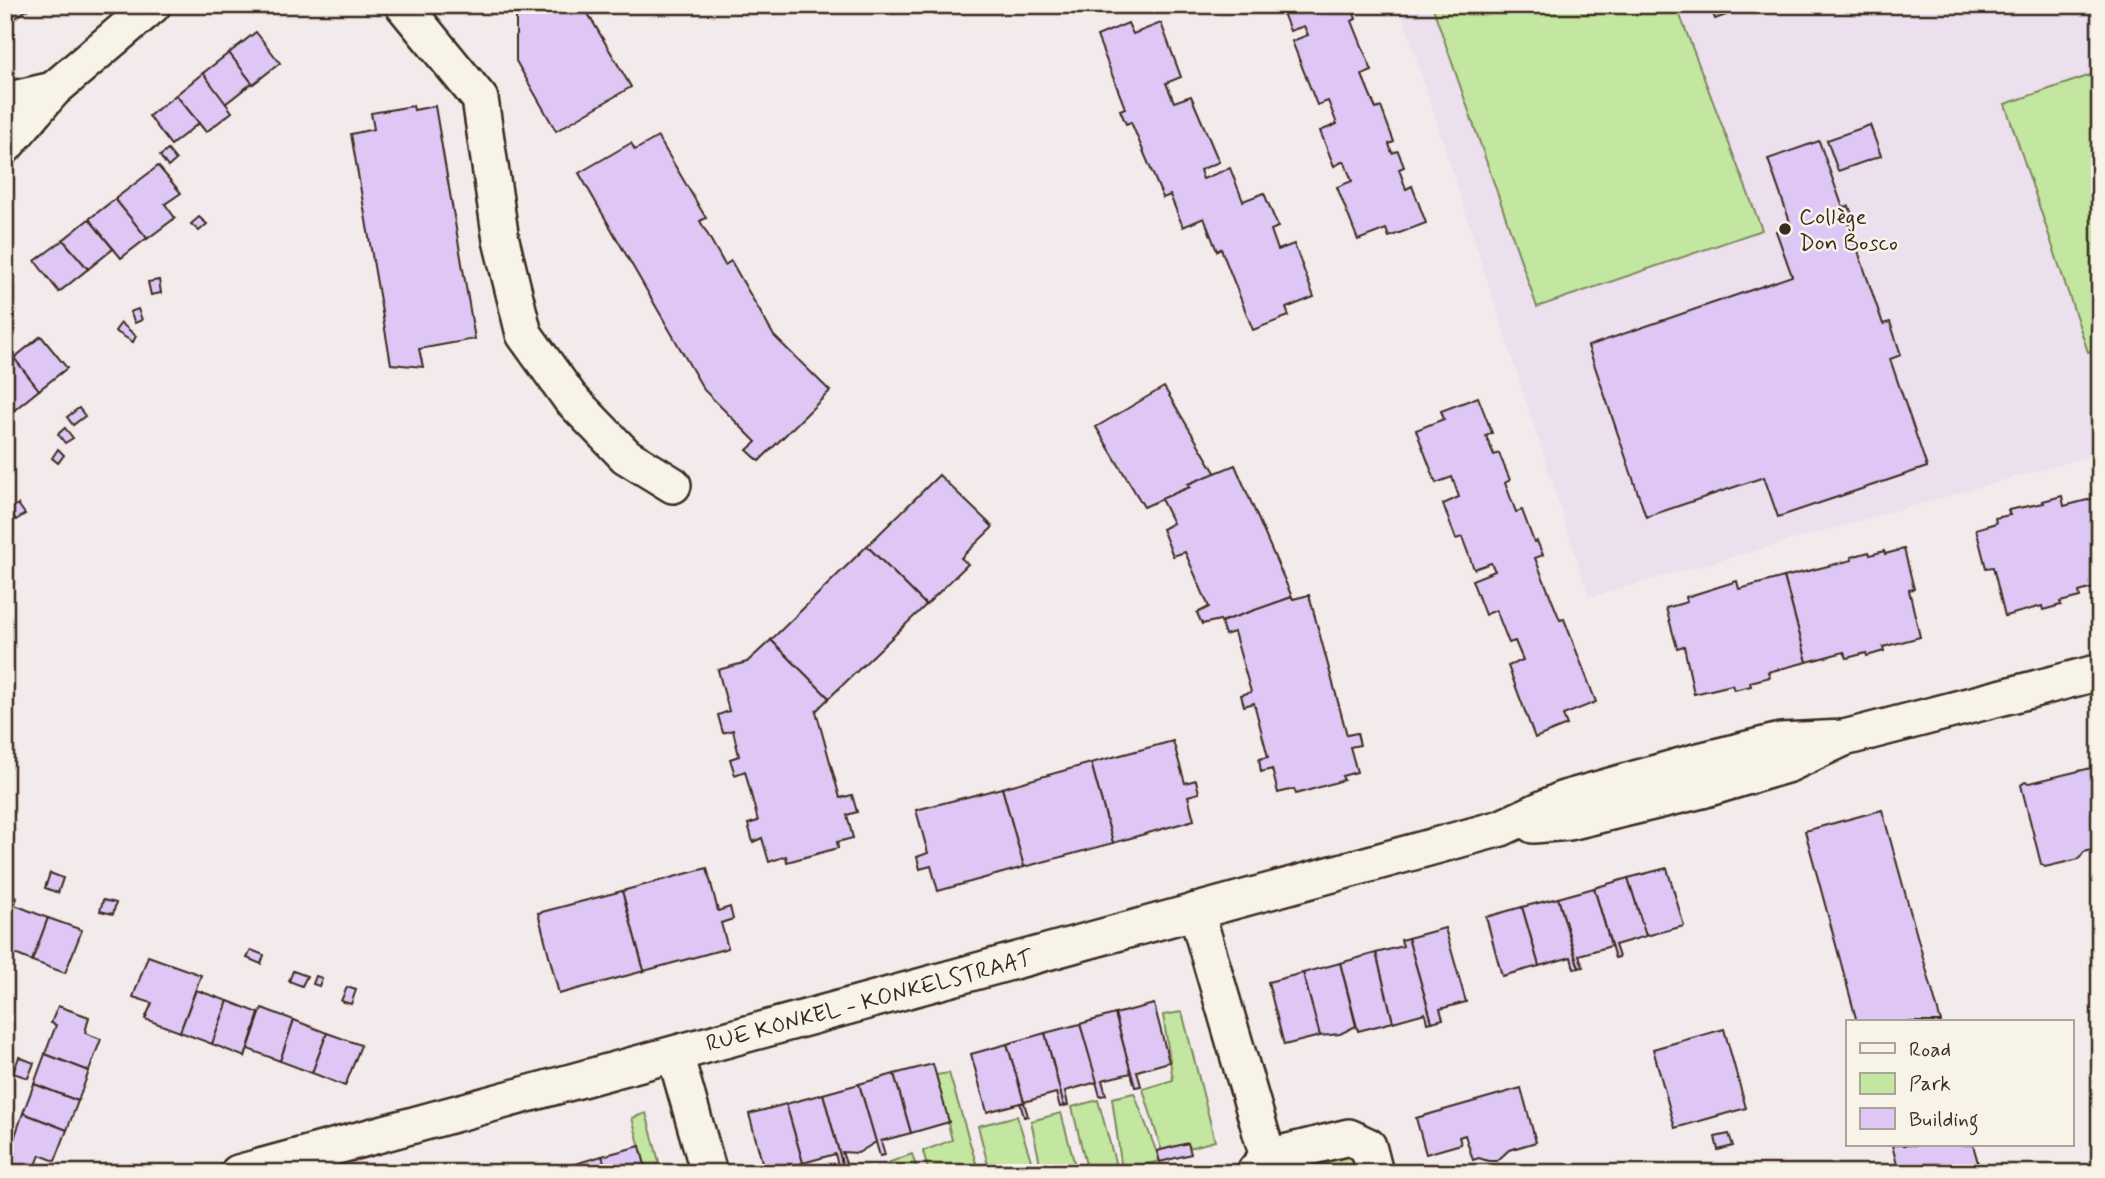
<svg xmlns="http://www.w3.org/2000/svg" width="2105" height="1178" font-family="Mynerve,sans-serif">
  <rect width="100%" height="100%" fill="#f2eaeb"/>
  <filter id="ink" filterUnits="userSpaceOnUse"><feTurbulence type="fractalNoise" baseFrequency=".0143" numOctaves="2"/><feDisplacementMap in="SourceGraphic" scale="14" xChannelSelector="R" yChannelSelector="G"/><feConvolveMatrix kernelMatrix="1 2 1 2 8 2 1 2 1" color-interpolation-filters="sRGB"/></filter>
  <g filter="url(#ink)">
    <!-- built -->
    <polygon fill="#ecdfee" points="1399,5 2100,5 2100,453 1589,597"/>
    <!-- green -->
    <g fill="#c3e6a0" stroke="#7f885f" stroke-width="2">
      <polygon points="1432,5 1676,5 1762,230 1537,307"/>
      <polygon points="2100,72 2100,348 2088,352 2005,104"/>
      <polygon points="1182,1012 1215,1141 1163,1155 1143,1089 1173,1080 1163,1015"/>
      <polygon points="949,1073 979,1173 929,1173 923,1151 952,1140 936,1075"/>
      <polygon points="1134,1093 1160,1161 1122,1170 1112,1098"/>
      <polygon points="1098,1100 1118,1173 1088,1173 1072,1107"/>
      <polygon points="646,1113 662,1173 647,1173 632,1118"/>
      <polygon points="1061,1113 1077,1173 1042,1173 1031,1121"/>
      <polygon points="1017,1116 1035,1173 990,1173 978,1126"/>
      <polygon points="1341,1149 1356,1154 1361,1173 1276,1173"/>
      <polygon points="912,1154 918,1173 890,1173 888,1163"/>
    </g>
    <!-- building -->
    <g fill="#dec6f5" stroke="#3b2a1e" stroke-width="2">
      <polygon points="5,5 34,5 5,25"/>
      <polygon points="516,5 583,5 631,87 556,131 516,61"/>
      <polygon points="1280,5 1351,5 1356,19 1352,21 1372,71 1362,75 1376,109 1381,107 1394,142 1389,144 1392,153 1398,151 1404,167 1399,169 1406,189 1412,186 1426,223 1389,237 1386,229 1358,240 1337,187 1352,181 1344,161 1334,166 1320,131 1337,124 1328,101 1317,105 1292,41 1308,35 1304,26 1290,31"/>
      <polygon points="1710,5 1754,5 1715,19"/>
      <polygon points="1128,23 1133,34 1161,23 1181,77 1166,83 1174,102 1191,96 1219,162 1200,170 1203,179 1230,168 1243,201 1264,193 1278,227 1271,230 1278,250 1294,244 1314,297 1286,308 1289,316 1253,330 1221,249 1217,251 1204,218 1183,227 1170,195 1163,198 1131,122 1126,124 1120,110 1125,108 1097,36"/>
      <polygon points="256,32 280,63 253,84 229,53"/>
      <polygon points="229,53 252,83 225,104 203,73"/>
      <polygon points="203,73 232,112 206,132 176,95"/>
      <polygon points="176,95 199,123 171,145 149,116"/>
      <polygon points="413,106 414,110 435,106 475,339 419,349 423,367 391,364 351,134 374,129 371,113"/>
      <polygon points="1870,125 1881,156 1838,171 1827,140"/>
      <polygon points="658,137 706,218 700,221 725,265 731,261 774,336 830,391 759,461 747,450 756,442 704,390 579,173 631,143 635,150"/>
      <polygon points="1819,141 1843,208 1849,206 1854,220 1848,222 1883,324 1890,322 1901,355 1890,359 1927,467 1778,517 1764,477 1646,517 1588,346 1792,276 1776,231 1791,225 1768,159"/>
      <polygon points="168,150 176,160 168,167 160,156"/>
      <polygon points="158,166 181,193 165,204 175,218 147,239 115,199"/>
      <polygon points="115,199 147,238 121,258 89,219"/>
      <polygon points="199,217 207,224 199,231 191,224"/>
      <polygon points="89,219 113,249 88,269 63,240"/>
      <polygon points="63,240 88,269 59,292 35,261"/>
      <polygon points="159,280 161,293 151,295 148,282"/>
      <polygon points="138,309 142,320 135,323 130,312"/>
      <polygon points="121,323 136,336 133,342 115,331"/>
      <polygon points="41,336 67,368 39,390 14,358"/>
      <polygon points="14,358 39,390 13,411 5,402 5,365"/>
      <polygon points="1164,387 1216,474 1188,484 1190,487 1144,507 1096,427"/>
      <polygon points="1478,397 1492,433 1486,436 1494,455 1499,453 1510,480 1505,483 1516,512 1522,510 1534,542 1537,541 1543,555 1535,558 1560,620 1564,619 1596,702 1563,715 1567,725 1535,738 1508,666 1523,660 1515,641 1509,643 1496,610 1485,615 1472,580 1495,571 1491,563 1474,569 1462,537 1456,539 1443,504 1459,497 1452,477 1436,483 1416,430 1444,419 1441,411"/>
      <polygon points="5,402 13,411 5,416"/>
      <polygon points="79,408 85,416 73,425 67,417"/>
      <polygon points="65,428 73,438 65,443 58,434"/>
      <polygon points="58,449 64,455 58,463 52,458"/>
      <polygon points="1235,465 1292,597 1221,622 1220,620 1202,624 1197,613 1209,607 1185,552 1173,556 1162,529 1173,523 1161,499 1190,487 1188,484"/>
      <polygon points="939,475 993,527 961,558 968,564 926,605 867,546"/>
      <polygon points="2062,496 2064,506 2095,498 2100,516 2100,586 2079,592 2080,597 2060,602 2061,605 2043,610 2042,606 2005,616 1993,567 1986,568 1976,529 1996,523 1995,518 2010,515 2008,510 2044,503 2043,501"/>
      <polygon points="18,504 25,514 16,520 9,510"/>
      <polygon points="867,546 926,605 829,698 771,640"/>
      <polygon points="1904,549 1914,589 1909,590 1920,637 1883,647 1884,651 1867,656 1866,653 1847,658 1844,652 1807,662 1784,577 1852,560 1851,557 1869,552 1870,555 1884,551 1885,554"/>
      <polygon points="1784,577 1807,662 1768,672 1770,677 1750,682 1751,686 1734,690 1732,685 1694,694 1684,646 1677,648 1666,608 1687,602 1686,597 1737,581 1739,589"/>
      <polygon points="1309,595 1347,735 1357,733 1360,745 1350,747 1357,772 1342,776 1344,780 1296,794 1294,789 1278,793 1272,769 1261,772 1259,759 1268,757 1254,703 1244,706 1241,695 1251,692 1234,632 1225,635 1221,622 1292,597 1293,599"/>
      <polygon points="771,640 829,698 816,711 840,798 852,795 857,812 847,815 853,838 837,842 838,848 787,862 786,856 769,862 762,838 753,842 748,824 758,821 745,771 735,775 730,759 739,756 733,730 723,733 718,715 729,711 718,670 747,662"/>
      <polygon points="1173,741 1185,783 1196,780 1199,793 1188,796 1194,820 1113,843 1091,763"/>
      <polygon points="1091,763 1113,843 1024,867 1002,788"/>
      <polygon points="2099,766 2100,848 2084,852 2079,859 2045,867 2041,864 2021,785 2025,782 2030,783"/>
      <polygon points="1002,788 1024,867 938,891 931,866 920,869 917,857 928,853 916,810"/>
      <polygon points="1882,810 1941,1022 1857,1022 1805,831"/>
      <polygon points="707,868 718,911 730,907 733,919 721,923 728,948 644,971 622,891"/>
      <polygon points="1667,868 1684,926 1646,936 1628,878"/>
      <polygon points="50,873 63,878 58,893 45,888"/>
      <polygon points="1628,878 1646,936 1615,945 1619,957 1615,958 1594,888"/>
      <polygon points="1594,888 1611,946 1579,955 1583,967 1579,968 1558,898"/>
      <polygon points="622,891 644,971 559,994 538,913"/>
      <polygon points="5,893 17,898 5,931"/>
      <polygon points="1558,898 1575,956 1579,968 1574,969 1571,957 1539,966 1522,907"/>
      <polygon points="103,900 116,903 113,914 100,911"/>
      <polygon points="15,905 48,918 32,961 5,950 5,931"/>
      <polygon points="1522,907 1539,966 1502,976 1486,917"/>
      <polygon points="48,918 82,930 65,973 32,961"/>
      <polygon points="1445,928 1466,1002 1440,1009 1443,1019 1432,1022 1408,938"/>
      <polygon points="1408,938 1432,1022 1427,1023 1425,1013 1393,1022 1376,953 1403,946 1401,940"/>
      <polygon points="251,950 264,955 261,964 247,958"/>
      <polygon points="1376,953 1393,1022 1358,1031 1340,963"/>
      <polygon points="148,956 201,975 180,1032 145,1019 152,1003 133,997"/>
      <polygon points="1340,963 1356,1026 1340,1034 1320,1036 1303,973"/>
      <polygon points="293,971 307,976 302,986 289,981"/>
      <polygon points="1303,973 1320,1036 1284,1045 1268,982"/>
      <polygon points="316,976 322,978 319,986 313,984"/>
      <polygon points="347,987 356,990 351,1004 341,1001"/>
      <polygon points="196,990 228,1001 212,1044 180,1032"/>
      <polygon points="228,1001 259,1013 245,1057 212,1044"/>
      <polygon points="1154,1004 1169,1062 1137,1071 1141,1086 1135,1087 1115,1014"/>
      <polygon points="58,1006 89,1017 85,1033 101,1039 89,1071 45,1054 56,1025 51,1023"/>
      <polygon points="262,1008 294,1020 280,1061 248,1049"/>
      <polygon points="1115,1014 1131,1073 1102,1080 1106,1095 1100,1096 1080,1024"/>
      <polygon points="294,1020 327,1033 312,1073 280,1061"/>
      <polygon points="1080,1024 1097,1082 1065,1091 1068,1105 1064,1106 1045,1033"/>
      <polygon points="1724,1029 1746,1108 1675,1128 1653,1049"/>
      <polygon points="327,1033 361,1045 345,1086 312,1073"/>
      <polygon points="1045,1033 1064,1106 1060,1107 1056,1093 1024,1102 1007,1044"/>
      <polygon points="1007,1044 1024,1102 987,1112 971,1054"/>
      <polygon points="45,1054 89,1071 78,1101 34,1084"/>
      <polygon points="19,1057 34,1063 28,1078 13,1073"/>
      <polygon points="933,1064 949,1122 911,1133 894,1074"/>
      <polygon points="894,1074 911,1133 881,1141 885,1155 880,1156 859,1084"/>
      <polygon points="34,1084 78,1101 67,1130 23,1113"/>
      <polygon points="859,1084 876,1142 858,1153 842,1152 847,1166 843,1167 823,1094"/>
      <polygon points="1521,1088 1536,1142 1509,1150 1497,1161 1488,1161 1479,1158 1473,1160 1465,1135 1459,1137 1461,1144 1426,1154 1416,1118"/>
      <polygon points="823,1094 843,1167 839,1169 835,1154 803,1163 786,1104"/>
      <polygon points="1020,1103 1024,1103 1028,1116 1024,1117"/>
      <polygon points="786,1104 803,1163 765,1173 749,1114"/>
      <polygon points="23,1113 67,1130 55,1161 40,1155 33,1173 5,1165"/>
      <polygon points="1729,1134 1733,1146 1718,1150 1715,1137"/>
      <polygon points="1188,1143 1191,1154 1160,1162 1157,1151"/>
      <polygon points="1892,1145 1973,1145 1981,1173 1899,1173"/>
      <polygon points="640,1146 647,1173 607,1173 602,1156"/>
      <polygon points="602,1156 607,1173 570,1173 568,1166"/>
      <polygon points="568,1166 570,1173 542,1173"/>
    </g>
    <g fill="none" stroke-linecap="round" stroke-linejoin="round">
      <defs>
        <g id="minor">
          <polyline points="403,5 480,99 501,240 524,334 570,398 626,456 673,485"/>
          <polyline points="5,101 53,90"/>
          <polyline points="5,146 53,90 153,5"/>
          <polyline points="1533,825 1569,822 1702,790 1789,764 1844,738 2100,672"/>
          <polyline points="1196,911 1268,1157"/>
          <polyline points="675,1054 709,1173"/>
          <polyline points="238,1173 1501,828 1564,799 1695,762 1781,741 1844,738"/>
          <polyline points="1256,1173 1256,1170 1268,1157 1349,1137 1368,1146 1375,1173"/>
        </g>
      </defs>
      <!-- minor casing -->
      <use href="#minor" stroke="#3b2a1e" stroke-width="40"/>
      <!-- minor -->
      <use href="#minor" stroke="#f7f3e8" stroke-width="35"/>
    </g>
  </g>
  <!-- markers -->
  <circle fill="#3b2a1e" stroke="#f7f3e8" stroke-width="2.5" cx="1785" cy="229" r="7"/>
  <g text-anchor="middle" stroke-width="5" stroke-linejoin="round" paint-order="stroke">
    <!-- poi labels -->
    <g font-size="23" fill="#3b2a1e" stroke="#f7f3e8" text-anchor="start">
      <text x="1799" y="224">Collège<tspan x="1799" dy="26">Don Bosco</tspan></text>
    </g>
    <!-- street labels -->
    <g font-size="23" fill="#3b2a1e" stroke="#f7f3e8">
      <text transform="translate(869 1000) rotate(-15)" y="8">RUE KONKEL - KONKELSTRAAT</text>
    </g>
  </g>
  <!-- margin -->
  <rect width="2105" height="1178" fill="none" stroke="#f7f3e8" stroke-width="28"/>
  <rect x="14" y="14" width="2077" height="1150" fill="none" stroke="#3b2a1e" stroke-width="2.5" filter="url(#ink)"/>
  <!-- legend -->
  <rect x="1846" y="1020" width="228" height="126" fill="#f7f3e8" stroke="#aca397" stroke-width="2"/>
  <rect x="1860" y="1043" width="35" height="10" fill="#f7f3e8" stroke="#aca397" stroke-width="2"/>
  <text x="1909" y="1056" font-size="21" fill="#3b2a1e">Road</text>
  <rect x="1860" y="1073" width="35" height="21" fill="#c3e6a0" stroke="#aca397" stroke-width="2"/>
  <text x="1909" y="1090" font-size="21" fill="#3b2a1e">Park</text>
  <rect x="1860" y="1108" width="35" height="21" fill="#dec6f5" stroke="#aca397" stroke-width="2"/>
  <text x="1909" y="1126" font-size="21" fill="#3b2a1e">Building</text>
</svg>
